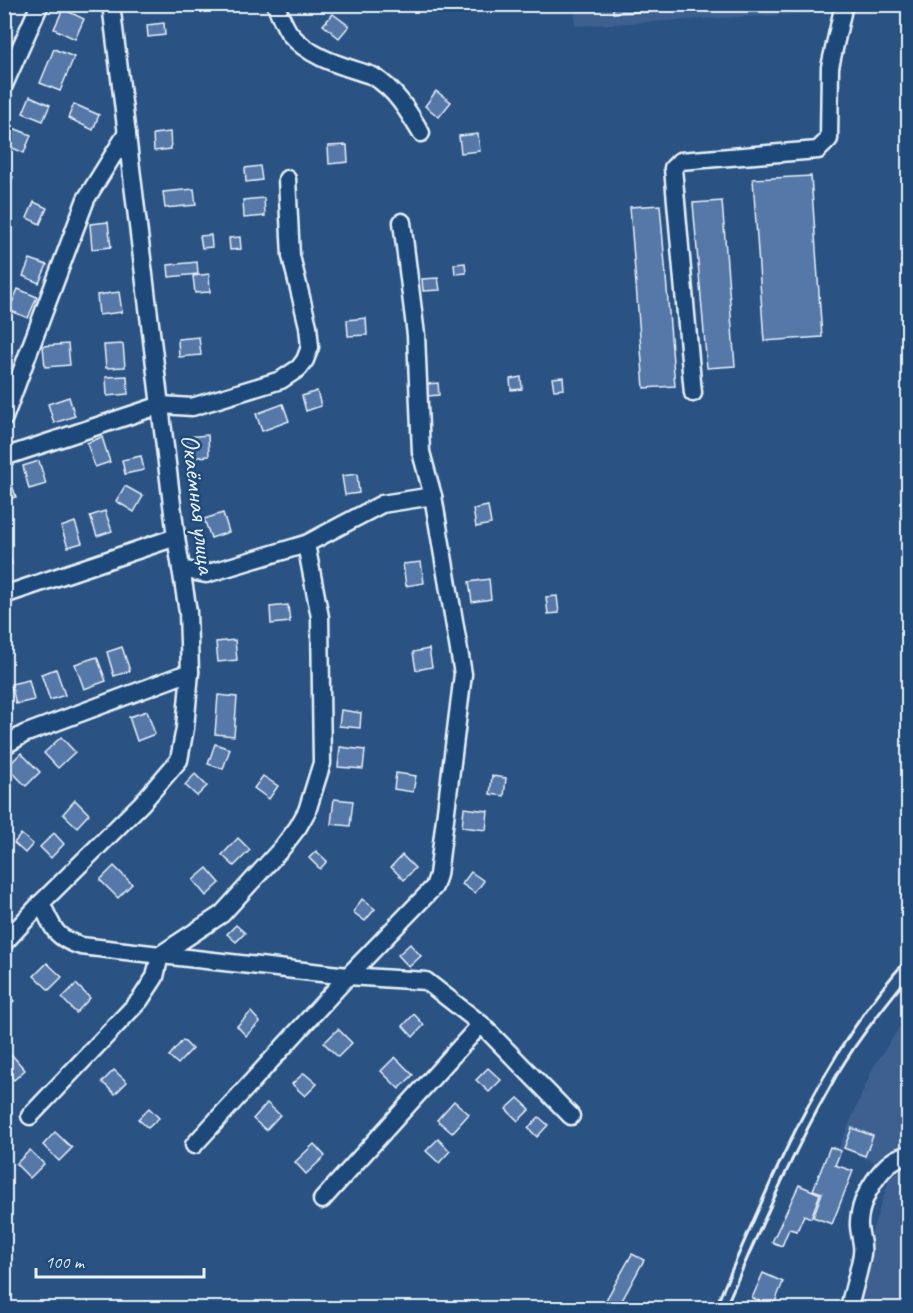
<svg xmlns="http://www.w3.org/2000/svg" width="913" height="1313" font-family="Caveat,sans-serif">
  <rect width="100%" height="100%" fill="#2a5383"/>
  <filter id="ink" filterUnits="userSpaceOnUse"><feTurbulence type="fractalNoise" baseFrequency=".0167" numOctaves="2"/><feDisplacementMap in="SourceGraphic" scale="12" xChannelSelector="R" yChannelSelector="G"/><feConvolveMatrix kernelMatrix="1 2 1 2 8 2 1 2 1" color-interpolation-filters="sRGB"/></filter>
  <g filter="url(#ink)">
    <!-- built -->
    <g fill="#3c6190">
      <polygon points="575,5 832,5 833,12 575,26"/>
      <polygon points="908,1014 908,1308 857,1308 870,1237 893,1169 839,1148 873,1068"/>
    </g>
    <!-- building -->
    <g fill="#5778a8" stroke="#e8f1f8" stroke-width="1.5">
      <polygon points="613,4 829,4 829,5 613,13"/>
      <polygon points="63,9 84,19 75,39 54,29"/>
      <polygon points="333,14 349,26 339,38 323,25"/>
      <polygon points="164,23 165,35 148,37 147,25"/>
      <polygon points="54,49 74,57 60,91 40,83"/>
      <polygon points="436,91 451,102 439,117 425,106"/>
      <polygon points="30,96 50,105 43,121 23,113"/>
      <polygon points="74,104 99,115 93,130 68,118"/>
      <polygon points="13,128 31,135 24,153 6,145"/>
      <polygon points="170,132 171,149 154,151 153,134"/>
      <polygon points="478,134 480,151 461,153 459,136"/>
      <polygon points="347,145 348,162 329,164 328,146"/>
      <polygon points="260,166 262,180 246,182 245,168"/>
      <polygon points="4,173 13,177 4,194"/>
      <polygon points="811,176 822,337 764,341 753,179"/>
      <polygon points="194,189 196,205 165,208 163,192"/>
      <polygon points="264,198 265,216 244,218 243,200"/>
      <polygon points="722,201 735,366 707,368 693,203"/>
      <polygon points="34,202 47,208 40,224 27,218"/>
      <polygon points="660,205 675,386 644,388 630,207"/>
      <polygon points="108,222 111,247 92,249 90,224"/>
      <polygon points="211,235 212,247 202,248 200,236"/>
      <polygon points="240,237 241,249 230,250 229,238"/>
      <polygon points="30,259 47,265 39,283 23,276"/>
      <polygon points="197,262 198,274 169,277 168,265"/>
      <polygon points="465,263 466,273 455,274 454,264"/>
      <polygon points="209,274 210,292 195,293 193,276"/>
      <polygon points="438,278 440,290 423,291 422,279"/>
      <polygon points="18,289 37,297 28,318 9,310"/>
      <polygon points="119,292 122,312 99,315 97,295"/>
      <polygon points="366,318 367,335 348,336 347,320"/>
      <polygon points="199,337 201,355 179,357 178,339"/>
      <polygon points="68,344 70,365 45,367 43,346"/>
      <polygon points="123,344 125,367 106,368 104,345"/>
      <polygon points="127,376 128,394 107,396 106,377"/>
      <polygon points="521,377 522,389 511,390 510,379"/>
      <polygon points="563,377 564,389 554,390 552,378"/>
      <polygon points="438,383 439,395 428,396 427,384"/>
      <polygon points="317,391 321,406 306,411 302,396"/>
      <polygon points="69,397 75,416 54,423 48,404"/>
      <polygon points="283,404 289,421 262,431 256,414"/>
      <polygon points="208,435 209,456 188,458 187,437"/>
      <polygon points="102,437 110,462 95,467 87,443"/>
      <polygon points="141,456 144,470 125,474 122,460"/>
      <polygon points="39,461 46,484 29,489 23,466"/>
      <polygon points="7,469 16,497 4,500 4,470"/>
      <polygon points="357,474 359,493 345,495 342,476"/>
      <polygon points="125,486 143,496 134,512 116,501"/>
      <polygon points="488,506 491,524 476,527 473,509"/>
      <polygon points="105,511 112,531 97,536 90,516"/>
      <polygon points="223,513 229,532 211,538 204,519"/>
      <polygon points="75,522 82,543 68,547 61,527"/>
      <polygon points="7,546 12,564 4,566 4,547"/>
      <polygon points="421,562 424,583 406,586 403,564"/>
      <polygon points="489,579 491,599 472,602 469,582"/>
      <polygon points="557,596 559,613 548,614 546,597"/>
      <polygon points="288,605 290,622 271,624 270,607"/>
      <polygon points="235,640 237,660 218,662 216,642"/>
      <polygon points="122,647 130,671 114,676 107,652"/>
      <polygon points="429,649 432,667 416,670 413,652"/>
      <polygon points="97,657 106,681 84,689 75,664"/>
      <polygon points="56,669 65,695 50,700 41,674"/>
      <polygon points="29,680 34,700 16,704 11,684"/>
      <polygon points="218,695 237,697 234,736 215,734"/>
      <polygon points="341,710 361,713 360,728 339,726"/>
      <polygon points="147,711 155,734 137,741 129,717"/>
      <polygon points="61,737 75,752 58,768 44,753"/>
      <polygon points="215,744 230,749 223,769 208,764"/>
      <polygon points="340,747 365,750 363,769 338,767"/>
      <polygon points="21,753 40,772 26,786 7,767"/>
      <polygon points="396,773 416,776 413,792 394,789"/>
      <polygon points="195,774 207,786 197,796 185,785"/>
      <polygon points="263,776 278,786 269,799 254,788"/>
      <polygon points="492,776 506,778 504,796 490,794"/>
      <polygon points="4,778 13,786 4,796"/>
      <polygon points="334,799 353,801 350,826 331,824"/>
      <polygon points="75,800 89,814 77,827 63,814"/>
      <polygon points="464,808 488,811 486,830 462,827"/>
      <polygon points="54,833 64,844 51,858 40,847"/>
      <polygon points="21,834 33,844 25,853 14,843"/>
      <polygon points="238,838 250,850 234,866 222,855"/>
      <polygon points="316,851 327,861 320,869 309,858"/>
      <polygon points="402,855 415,868 404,880 391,867"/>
      <polygon points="114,866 132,884 118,898 100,880"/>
      <polygon points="207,868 220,883 206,896 193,880"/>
      <polygon points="471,872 484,881 475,893 462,884"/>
      <polygon points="362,899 375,909 365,921 353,912"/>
      <polygon points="236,925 245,933 236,942 227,934"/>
      <polygon points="410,944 421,956 409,967 398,955"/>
      <polygon points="47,963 62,977 49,990 34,976"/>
      <polygon points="76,984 90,998 76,1013 62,998"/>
      <polygon points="4,991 14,1001 4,1010"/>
      <polygon points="251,1012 260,1022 246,1036 237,1026"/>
      <polygon points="414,1014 424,1025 413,1037 403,1026"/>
      <polygon points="338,1029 352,1043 338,1057 324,1043"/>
      <polygon points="183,1040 192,1049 178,1064 169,1056"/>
      <polygon points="12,1055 25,1070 14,1080 4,1070 4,1062"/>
      <polygon points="395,1057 413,1075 399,1089 381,1071"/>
      <polygon points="488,1068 501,1080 489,1092 476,1080"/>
      <polygon points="114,1070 127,1082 115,1094 102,1082"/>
      <polygon points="304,1073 317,1084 305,1096 292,1084"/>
      <polygon points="518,1098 530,1109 518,1121 506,1109"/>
      <polygon points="454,1101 469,1114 452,1133 437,1120"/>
      <polygon points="267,1103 280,1115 266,1130 253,1119"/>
      <polygon points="149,1108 159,1118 148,1128 138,1119"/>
      <polygon points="539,1117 548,1125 537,1137 528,1128"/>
      <polygon points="852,1128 873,1136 865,1156 844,1148"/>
      <polygon points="55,1132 72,1148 59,1161 43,1145"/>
      <polygon points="438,1139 450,1151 439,1163 426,1151"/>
      <polygon points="314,1144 325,1156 306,1174 295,1162"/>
      <polygon points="830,1147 841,1151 835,1165 853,1171 832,1224 813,1217 822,1193 813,1190"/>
      <polygon points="30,1150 44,1164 30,1178 16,1164"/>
      <polygon points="799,1185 820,1194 811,1218 804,1215 797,1231 789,1229 782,1246 772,1242"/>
      <polygon points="632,1254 644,1260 619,1306 606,1300"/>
      <polygon points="763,1273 783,1282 773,1307 752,1298"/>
    </g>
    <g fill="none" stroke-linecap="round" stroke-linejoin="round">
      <defs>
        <g id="minor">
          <path d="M 275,4 C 280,14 284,26 290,34 C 311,59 344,66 373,76 C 396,90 408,111 421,133"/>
          <polyline points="4,85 40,4"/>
          <polyline points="402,222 416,335 421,452 433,496"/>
          <polyline points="693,393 673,168 680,161 818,150 829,139 830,67 844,4"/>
          <polyline points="4,418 86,199 127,133"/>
          <polyline points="4,457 161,405 192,407 281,380 299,368 305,360 310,347 308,326 291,256 287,179"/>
          <polyline points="181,569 206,574 306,544 382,504 433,496 463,674 438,875 434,887 348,976 194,1145"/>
          <polyline points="4,595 176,537"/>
          <polyline points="4,746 24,734 190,672"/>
          <path d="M 41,903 C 53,927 53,937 81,946 L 348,976 L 426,981 L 481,1024 L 571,1116"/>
          <polyline points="4,943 41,903 142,803 179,760 185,728 190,672 188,612 176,537 111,4"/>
          <polyline points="30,1116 140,1000 155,977 160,955 222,914 282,848 298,827 307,811 322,763 320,617 306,544"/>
          <polyline points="322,1200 481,1024"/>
          <path d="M 849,1308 C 853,1290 859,1272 862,1254 C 864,1243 858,1232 859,1222 C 860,1198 883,1158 908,1155"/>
        </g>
      </defs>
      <!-- minor casing -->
      <use href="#minor" stroke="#e8f1f8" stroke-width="21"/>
      <!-- minor -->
      <use href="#minor" stroke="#1f4a7a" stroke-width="16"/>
      <!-- rail -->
      <g stroke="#e8f1f8" stroke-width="3">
        <path d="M 715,1308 C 767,1191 820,1054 908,958"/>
        <path d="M 725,1308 C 758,1235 789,1159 829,1089 C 851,1048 880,1012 908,977"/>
      </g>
    </g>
  </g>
  <g text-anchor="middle" stroke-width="5" stroke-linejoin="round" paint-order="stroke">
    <!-- street labels -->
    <g font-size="26" fill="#e8f1f8" stroke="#1f4a7a">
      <text transform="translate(199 504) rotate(83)" y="9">Окаёмная улица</text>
    </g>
  </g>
  <!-- margin -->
  <rect width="913" height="1313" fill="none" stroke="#1f4a7a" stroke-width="24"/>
  <rect x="12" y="12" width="889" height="1289" fill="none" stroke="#e8f1f8" stroke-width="2" filter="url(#ink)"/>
  <!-- scale -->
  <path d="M36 1268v9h168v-9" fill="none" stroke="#e8f1f8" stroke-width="3"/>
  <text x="45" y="1268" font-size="18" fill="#e8f1f8" stroke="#1f4a7a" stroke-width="4.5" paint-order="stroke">100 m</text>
</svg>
